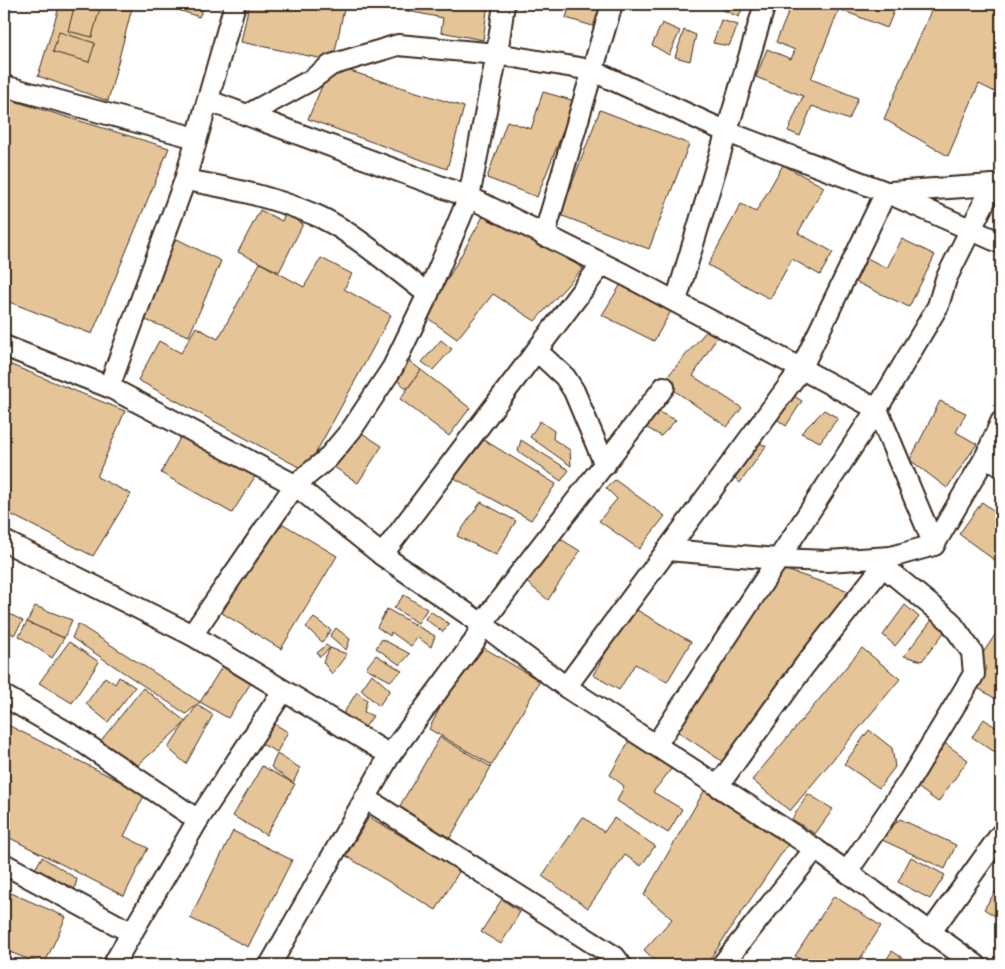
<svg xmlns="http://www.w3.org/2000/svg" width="1005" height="969" font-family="Delius,sans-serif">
  <rect width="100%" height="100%" fill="#fff"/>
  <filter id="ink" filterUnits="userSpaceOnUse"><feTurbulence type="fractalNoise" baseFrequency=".02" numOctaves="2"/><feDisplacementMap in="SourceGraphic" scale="10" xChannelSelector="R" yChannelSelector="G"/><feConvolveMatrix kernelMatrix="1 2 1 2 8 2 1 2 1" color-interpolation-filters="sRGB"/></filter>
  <g filter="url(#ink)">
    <!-- building -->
    <g fill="#e5c598" stroke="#3b2a1e">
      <polygon points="60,4 133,4 108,101 38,76"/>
      <polygon points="75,4 101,4 92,37 68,31"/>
      <polygon points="161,4 205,4 199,17"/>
      <polygon points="249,4 345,4 333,61 241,42"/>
      <polygon points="372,4 488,4 483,40 441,32 443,18"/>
      <polygon points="513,4 525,4 524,8"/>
      <polygon points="533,4 549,4 548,10 532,8"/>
      <polygon points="570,4 602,5 596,27 566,18"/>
      <polygon points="725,4 744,4 739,17 721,9"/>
      <polygon points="792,4 897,4 887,28 839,9 811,79 858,98 849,120 812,106 800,136 788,131 803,96 756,77 767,49 791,59 795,50 776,42"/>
      <polygon points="934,4 1001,4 1001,95 979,84 948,156 884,119"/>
      <polygon points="721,20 738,25 729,46 713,43"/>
      <polygon points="662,23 680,31 669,55 652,45"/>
      <polygon points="684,30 696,35 690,61 675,57"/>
      <polygon points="59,32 95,43 89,62 53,52"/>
      <polygon points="331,65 464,107 447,169 308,119"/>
      <polygon points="543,92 575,101 537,197 487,178 507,121 531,129"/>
      <polygon points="4,98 169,148 92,334 4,300"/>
      <polygon points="600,110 689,144 649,249 560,215"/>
      <polygon points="783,165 824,187 798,233 833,252 820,275 792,259 770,299 708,265 741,204 756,212"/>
      <polygon points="260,210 282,221 285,214 303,224 279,272 238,252"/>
      <polygon points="485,213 583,268 535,321 493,294 457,339 426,317"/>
      <polygon points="175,238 221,261 189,336 145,320"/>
      <polygon points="902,239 935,255 909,307 856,282 867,258 887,268"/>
      <polygon points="321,258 352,274 344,289 391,315 306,471 138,380 159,341 181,353 196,327 218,339 260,263 304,287"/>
      <polygon points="626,276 671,311 654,341 602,315"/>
      <polygon points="709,328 717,337 693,376 742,408 727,427 675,391 667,377"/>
      <polygon points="441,340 452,349 433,370 422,362"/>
      <polygon points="408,360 421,370 407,389 389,373"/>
      <polygon points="4,362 125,411 97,477 131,494 93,556 4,511"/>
      <polygon points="421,370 470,408 449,436 400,399"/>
      <polygon points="791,394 802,401 786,426 774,417"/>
      <polygon points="940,401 966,413 956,432 977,444 947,488 910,460"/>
      <polygon points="824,410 838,418 820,442 801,433"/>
      <polygon points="656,411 676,420 661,436 644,426"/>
      <polygon points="540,421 554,431 553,439 570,450 571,466 530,437"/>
      <polygon points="362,433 382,446 358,483 331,465"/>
      <polygon points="181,436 256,475 232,513 161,473"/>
      <polygon points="484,440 556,484 531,520 454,478"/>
      <polygon points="521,440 569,470 561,481 518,451"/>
      <polygon points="757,442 766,446 740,483 732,475"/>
      <polygon points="615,480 665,516 639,549 599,521 617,499 606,488"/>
      <polygon points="481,502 516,521 496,555 457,536"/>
      <polygon points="982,502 1001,516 1001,565 959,534"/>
      <polygon points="278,521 337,556 281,649 222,613"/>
      <polygon points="559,538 580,551 548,600 519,576"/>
      <polygon points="783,569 849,591 729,766 674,729"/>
      <polygon points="404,595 427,609 418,623 394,608"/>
      <polygon points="905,605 919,617 895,646 883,635"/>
      <polygon points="35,606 72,620 64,638 27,622"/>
      <polygon points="632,607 691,642 667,682 635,664 619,690 593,675"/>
      <polygon points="387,609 435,636 431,647 417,637 411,646 391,632 390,636 377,627"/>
      <polygon points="4,611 23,621 14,635 4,629"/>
      <polygon points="430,611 449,624 443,632 425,619"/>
      <polygon points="314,618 331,630 322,642 306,627"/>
      <polygon points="932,620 946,630 922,661 904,656"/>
      <polygon points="27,622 64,638 52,658 19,636"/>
      <polygon points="78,624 200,702 186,714 72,638"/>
      <polygon points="1001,626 1001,702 976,687 977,662"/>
      <polygon points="336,628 350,639 346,650 330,636"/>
      <polygon points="382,639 410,654 400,665 376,648"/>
      <polygon points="69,642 99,662 72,703 39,683"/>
      <polygon points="474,642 540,681 492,765 429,729"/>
      <polygon points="326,645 330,648 320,657 317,653"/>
      <polygon points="330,648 347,654 332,674 323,662"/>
      <polygon points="862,648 900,679 790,811 752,780"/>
      <polygon points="376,655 402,671 390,681 366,668"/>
      <polygon points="225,662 253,680 228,718 200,702"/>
      <polygon points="372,674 390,690 379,706 361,690"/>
      <polygon points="105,677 115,684 119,677 135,687 108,722 86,704"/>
      <polygon points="143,688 186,722 138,765 99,743"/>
      <polygon points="357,692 367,700 364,712 373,716 363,730 341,717"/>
      <polygon points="197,705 213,715 186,764 168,748"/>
      <polygon points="984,719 1001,731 1001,756 972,737"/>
      <polygon points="268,720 288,732 277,752 254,740"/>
      <polygon points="4,723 145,794 124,836 148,848 124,896 4,835"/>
      <polygon points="869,730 892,748 895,767 879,788 844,764"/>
      <polygon points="440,737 491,767 450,838 398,809"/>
      <polygon points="630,739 672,768 653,792 682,809 668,833 617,801 624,786 610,775"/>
      <polygon points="939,739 968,760 938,802 909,781"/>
      <polygon points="277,754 300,768 293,783 271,767"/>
      <polygon points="262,766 295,784 266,835 233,816"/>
      <polygon points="704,791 788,844 706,965 660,965 644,950 672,919 644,895"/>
      <polygon points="808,794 833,809 815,834 792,819"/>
      <polygon points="369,817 460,870 436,910 346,856"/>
      <polygon points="583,817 604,832 614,818 655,846 641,866 625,855 588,908 542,876"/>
      <polygon points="900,819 956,845 945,869 880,839"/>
      <polygon points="233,831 292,860 248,947 190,918"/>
      <polygon points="42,857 77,879 74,891 35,869"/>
      <polygon points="911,857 945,875 930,899 898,882"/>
      <polygon points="1001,883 1001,920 984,909"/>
      <polygon points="11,893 66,917 44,965 4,950 4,910"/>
      <polygon points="834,896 881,926 856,965 808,965 795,956"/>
      <polygon points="502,899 520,912 501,944 481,932"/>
      <polygon points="892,951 913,965 883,965"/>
    </g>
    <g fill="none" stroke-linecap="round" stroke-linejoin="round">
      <defs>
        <g id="street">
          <polyline points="4,86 196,138"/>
          <polyline points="209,101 469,197 625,275 877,409 934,545 986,456 1001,467"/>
          <polyline points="247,115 311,80 331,65 398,45 497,54 591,70 727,132 886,192 1001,243"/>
          <path d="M 185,180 C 228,187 272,197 313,214 C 349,228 396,270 428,294"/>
          <polyline points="890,192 993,185 1001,189"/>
          <polyline points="544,236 612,4"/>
          <polyline points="676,301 765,4"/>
          <polyline points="4,346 109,387 295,485 382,555 482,624 566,687 815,849 976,965"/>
          <polyline points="537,351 565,377 574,391 605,465"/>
          <polyline points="109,387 185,180 235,4"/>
          <polyline points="986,456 1001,422"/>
          <polyline points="4,541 192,635 390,755"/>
          <polyline points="667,550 778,559 827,561 891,557"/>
          <polyline points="382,555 602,264"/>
          <polyline points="192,635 295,485 327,459 352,429 393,367 428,294 469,197 497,54 504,4"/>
          <polyline points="566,687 801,369 886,192"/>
          <polyline points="4,696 75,737 198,820"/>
          <polyline points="656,745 877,409 938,306 946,279 993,185"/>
          <polyline points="718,786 805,665 883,566 891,557 934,545"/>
          <polyline points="365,798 615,957 621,965"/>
          <polyline points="4,864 132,933"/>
          <polyline points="847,872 909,781 974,674 972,652 950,621 883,566"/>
          <polyline points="930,933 1001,834"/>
          <polyline points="113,965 198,820 283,691"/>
          <polyline points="270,965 390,755 474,642 482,624 517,577 664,387"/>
          <polyline points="722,965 815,849"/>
        </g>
      </defs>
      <!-- street casing -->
      <use href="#street" stroke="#3b2a1e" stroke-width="24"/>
      <!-- street -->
      <use href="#street" stroke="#fff" stroke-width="20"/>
    </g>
  </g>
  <!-- margin -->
  <rect width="1005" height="969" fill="none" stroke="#fff" stroke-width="20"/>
  <rect x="10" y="10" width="985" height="949" fill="none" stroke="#3b2a1e" stroke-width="2" filter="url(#ink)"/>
</svg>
